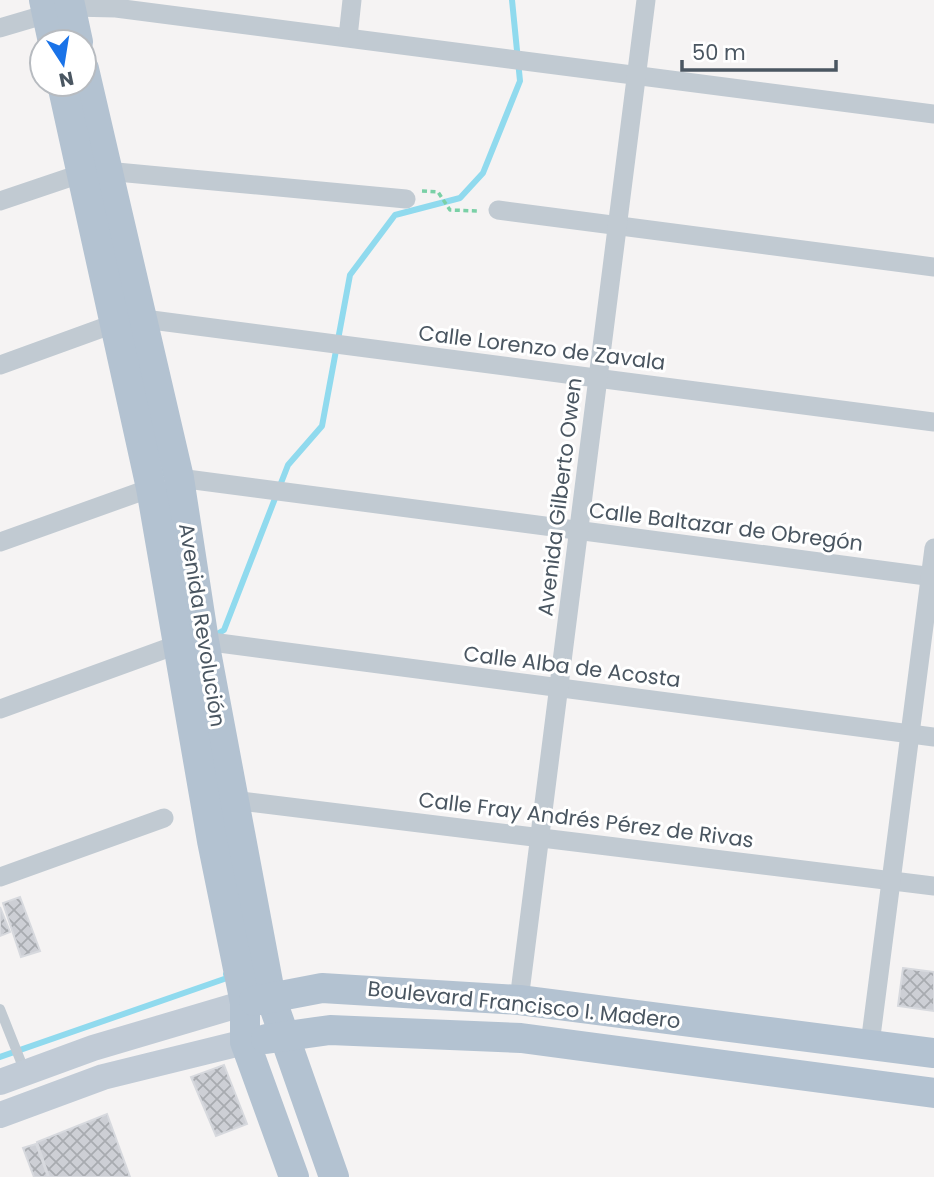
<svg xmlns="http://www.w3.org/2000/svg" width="934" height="1177" font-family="Poppins,sans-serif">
  <defs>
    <pattern id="building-cross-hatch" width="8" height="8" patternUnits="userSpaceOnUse" patternTransform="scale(1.75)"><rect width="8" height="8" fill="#cdcfd5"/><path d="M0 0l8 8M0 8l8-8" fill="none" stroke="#a8abb0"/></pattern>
  </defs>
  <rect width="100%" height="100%" fill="#f5f3f3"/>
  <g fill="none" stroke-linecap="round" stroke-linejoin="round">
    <!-- stream -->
    <g stroke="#90daee" stroke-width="6">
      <polyline points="214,636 224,630 288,465 322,426 350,275 395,215 460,198 483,173 520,81 512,0"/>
      <polyline points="0,1057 227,978 226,974"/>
    </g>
  </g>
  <!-- building -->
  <g fill="url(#building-cross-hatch)" stroke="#d7d9de" stroke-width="2">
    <polygon points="20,897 40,951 21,957 3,903"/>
    <polygon points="0,907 10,932 0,936"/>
    <polygon points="903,968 934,972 934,1011 898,1006"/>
    <polygon points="224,1065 247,1124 216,1136 191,1077"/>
    <polygon points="107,1114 130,1177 49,1177 37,1142"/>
    <polygon points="36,1144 48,1177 34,1177 23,1148"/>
  </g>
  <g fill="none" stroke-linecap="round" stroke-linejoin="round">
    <!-- path -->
    <polyline stroke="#7ad0a6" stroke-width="3.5" stroke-dasharray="5 3.5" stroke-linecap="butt" points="422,191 438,192 450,210 478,211"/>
    <!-- lane -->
    <polyline stroke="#c1cad2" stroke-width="10" points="0,1009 25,1072"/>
    <!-- street -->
    <g stroke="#c1cad2" stroke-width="19">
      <polyline points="0,28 71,7 116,8 934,114"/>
      <polyline points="348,37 352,0"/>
      <polyline points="106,171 406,199"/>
      <polyline points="0,201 80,174"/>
      <polyline points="498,210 934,267"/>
      <polyline points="144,319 934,422"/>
      <polyline points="0,365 116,323"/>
      <polyline points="179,478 934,577"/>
      <polyline points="0,542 151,488"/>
      <polyline points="204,641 934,737"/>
      <polyline points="0,709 179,644"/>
      <polyline points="232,800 934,886"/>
      <polyline points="0,877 164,818"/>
      <polyline points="519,1000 646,0"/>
      <polyline points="870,1044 934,548"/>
    </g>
    <!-- secondary -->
    <g stroke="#c1cbd6" stroke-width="26">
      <polyline points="0,1082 93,1048 245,1003"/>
      <polyline points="0,1115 103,1077 245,1042"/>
    </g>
    <!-- primary -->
    <g stroke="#b3c2d1" stroke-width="30">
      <polyline points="44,0 53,42"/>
      <polyline points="69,0 78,42"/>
      <polyline points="84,69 179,478 204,641 271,998 334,1177"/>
      <polyline points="62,84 151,488 212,841 245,1003 245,1042 294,1177"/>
      <polyline points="254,1001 322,988 519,1000 934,1053"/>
      <polyline points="266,1039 330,1030 521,1038 934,1093"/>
    </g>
  </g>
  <g text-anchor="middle" stroke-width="6" stroke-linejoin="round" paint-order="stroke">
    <!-- street labels -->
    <g font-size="21" fill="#4a5661" stroke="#fff">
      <text transform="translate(542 348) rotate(7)" y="7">Calle Lorenzo de Zavala</text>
      <text transform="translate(560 497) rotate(-83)" y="7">Avenida Gilberto Owen</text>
      <text transform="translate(726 527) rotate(7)" y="7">Calle Baltazar de Obregón</text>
      <text transform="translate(202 625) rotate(81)" y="7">Avenida Revolución</text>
      <text transform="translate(572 667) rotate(7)" y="7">Calle Alba de Acosta</text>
      <text transform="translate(586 820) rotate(7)" y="7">Calle Fray Andrés Pérez de Rivas</text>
      <text transform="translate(524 1005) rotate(6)" y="7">Boulevard Francisco I. Madero</text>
    </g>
  </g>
  <!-- north arrow -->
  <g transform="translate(63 63) rotate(168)"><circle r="33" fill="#ffffff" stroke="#b7bbc0" stroke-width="2"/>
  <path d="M0-5L12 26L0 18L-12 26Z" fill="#1a73e8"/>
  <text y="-10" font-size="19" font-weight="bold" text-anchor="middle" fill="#4a5661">N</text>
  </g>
  <!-- scale -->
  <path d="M682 60v10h154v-10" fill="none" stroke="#4a5661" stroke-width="3.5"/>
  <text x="692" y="60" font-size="21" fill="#4a5661" stroke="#ffffff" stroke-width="5" paint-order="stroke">50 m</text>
</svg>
